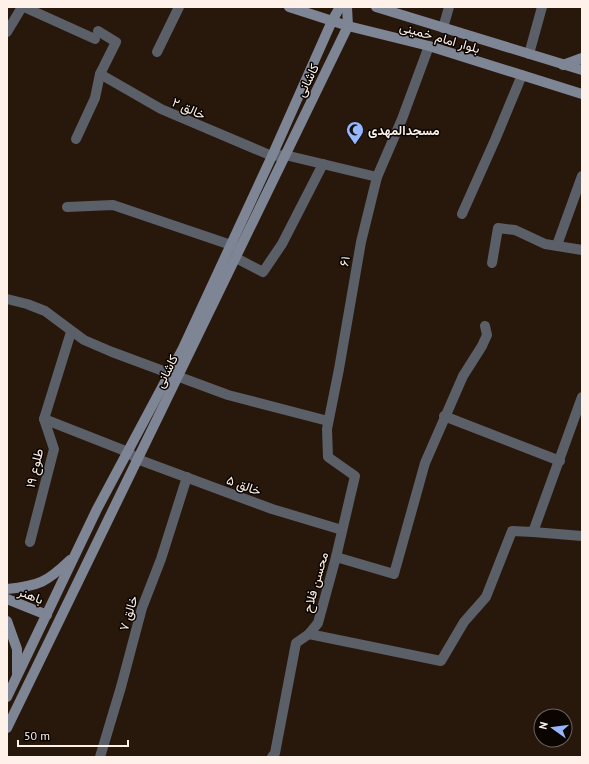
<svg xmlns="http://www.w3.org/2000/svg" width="589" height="764" font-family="'PT Sans',Vazirmatn,sans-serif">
  <rect width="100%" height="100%" fill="#28170b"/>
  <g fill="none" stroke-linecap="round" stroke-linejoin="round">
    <!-- street -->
    <g stroke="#5a5f68" stroke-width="10">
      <polyline points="24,7 95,39"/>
      <polyline points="443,28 449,7"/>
      <polyline points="7,32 22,7"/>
      <polyline points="157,52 179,7"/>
      <polyline points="529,54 542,7"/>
      <polyline points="100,74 161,109 272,156 285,155 377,177"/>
      <polyline points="76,139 95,98 100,74 116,42 98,31"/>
      <polyline points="67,207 113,205 231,245 237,249"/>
      <polyline points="462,214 495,140 522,75"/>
      <polyline points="557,245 582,176"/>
      <polyline points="236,258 263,272 282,244 323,164"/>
      <polyline points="492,263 498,228 515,230 545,244 582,250"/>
      <polyline points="7,299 27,304 45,311 84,340 112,352 228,395 328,421"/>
      <polyline points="444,416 560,461"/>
      <polyline points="44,419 128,452 137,459 272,509 342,530"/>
      <polyline points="533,532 582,536"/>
      <polyline points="30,542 54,449 44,419 71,332"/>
      <polyline points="336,557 394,574 425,463 463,376 482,346 487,335 485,326"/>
      <polyline points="309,634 441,661 464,622 486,597 512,531 533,532 582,397"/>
      <polyline points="100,757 121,687 142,608 161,559 187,477"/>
      <polyline points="272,757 275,753 296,643 309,634 318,623 336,557 355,476 328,457 327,429 339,369 361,242 377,177 402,119 429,46"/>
    </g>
    <!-- secondary -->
    <g stroke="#7e8594" stroke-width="10">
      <polyline points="289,7 348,26 429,46 582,94"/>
      <polyline points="376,7 582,70"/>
      <polyline points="563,65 582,58"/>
      <path d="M 7,589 C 39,586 47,582 70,560"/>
      <polyline points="7,599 47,615"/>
      <polyline points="7,621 17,649 17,673"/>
      <polyline points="7,697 97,509 183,348 272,156 332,21 340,7"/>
      <polyline points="7,728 348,26 347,7"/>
    </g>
  </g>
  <!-- icons -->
  <defs>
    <symbol id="mosque-pin" viewBox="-11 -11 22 30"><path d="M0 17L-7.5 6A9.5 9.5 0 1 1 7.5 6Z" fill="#97b6fd" stroke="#0b0502"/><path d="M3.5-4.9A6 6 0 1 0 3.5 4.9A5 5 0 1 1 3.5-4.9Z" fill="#111"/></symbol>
  </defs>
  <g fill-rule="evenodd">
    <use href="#mosque-pin" x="345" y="120" width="20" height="27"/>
  </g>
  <g text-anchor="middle" stroke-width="3" stroke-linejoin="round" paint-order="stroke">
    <!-- street labels -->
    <g font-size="13" fill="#fef1e9" stroke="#0b0502">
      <text transform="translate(440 37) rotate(16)" y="5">بلوار امام خمینی</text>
      <text transform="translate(307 80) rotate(-64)" y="5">کاشانی</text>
      <text transform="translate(189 108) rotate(24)" y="5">خالق ۲</text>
      <text transform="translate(344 261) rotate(-79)" y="5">۶۱</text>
      <text transform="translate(166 371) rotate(-64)" y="5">کاشانی</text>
      <text transform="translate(34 468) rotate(-77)" y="5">طلوع ۱۹</text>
      <text transform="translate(244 485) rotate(20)" y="5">خالق ۵</text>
      <text transform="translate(315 582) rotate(-74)" y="5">محسن فلاح</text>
      <text transform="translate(31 595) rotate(21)" y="5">باهنر</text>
      <text transform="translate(128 613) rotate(-73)" y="5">خالق ۷</text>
    </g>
    <!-- poi labels -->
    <g font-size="13" font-weight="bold" fill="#fef1e9" stroke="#0b0502" text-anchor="start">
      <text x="368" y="135">مسجدالمهدی</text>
    </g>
  </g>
  <!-- border -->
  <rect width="589" height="764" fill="none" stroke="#fef1e9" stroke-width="16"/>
  <!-- north arrow -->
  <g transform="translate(553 728) rotate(284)"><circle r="19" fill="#0b0502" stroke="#6c635e"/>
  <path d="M0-3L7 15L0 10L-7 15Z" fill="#97b6fd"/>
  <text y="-6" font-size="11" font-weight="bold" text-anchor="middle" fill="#fef1e9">N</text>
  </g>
  <!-- scale -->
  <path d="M18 740v6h110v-6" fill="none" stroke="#fef1e9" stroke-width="2"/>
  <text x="24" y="740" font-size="12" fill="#fef1e9" stroke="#0b0502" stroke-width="3" paint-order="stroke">50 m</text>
</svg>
